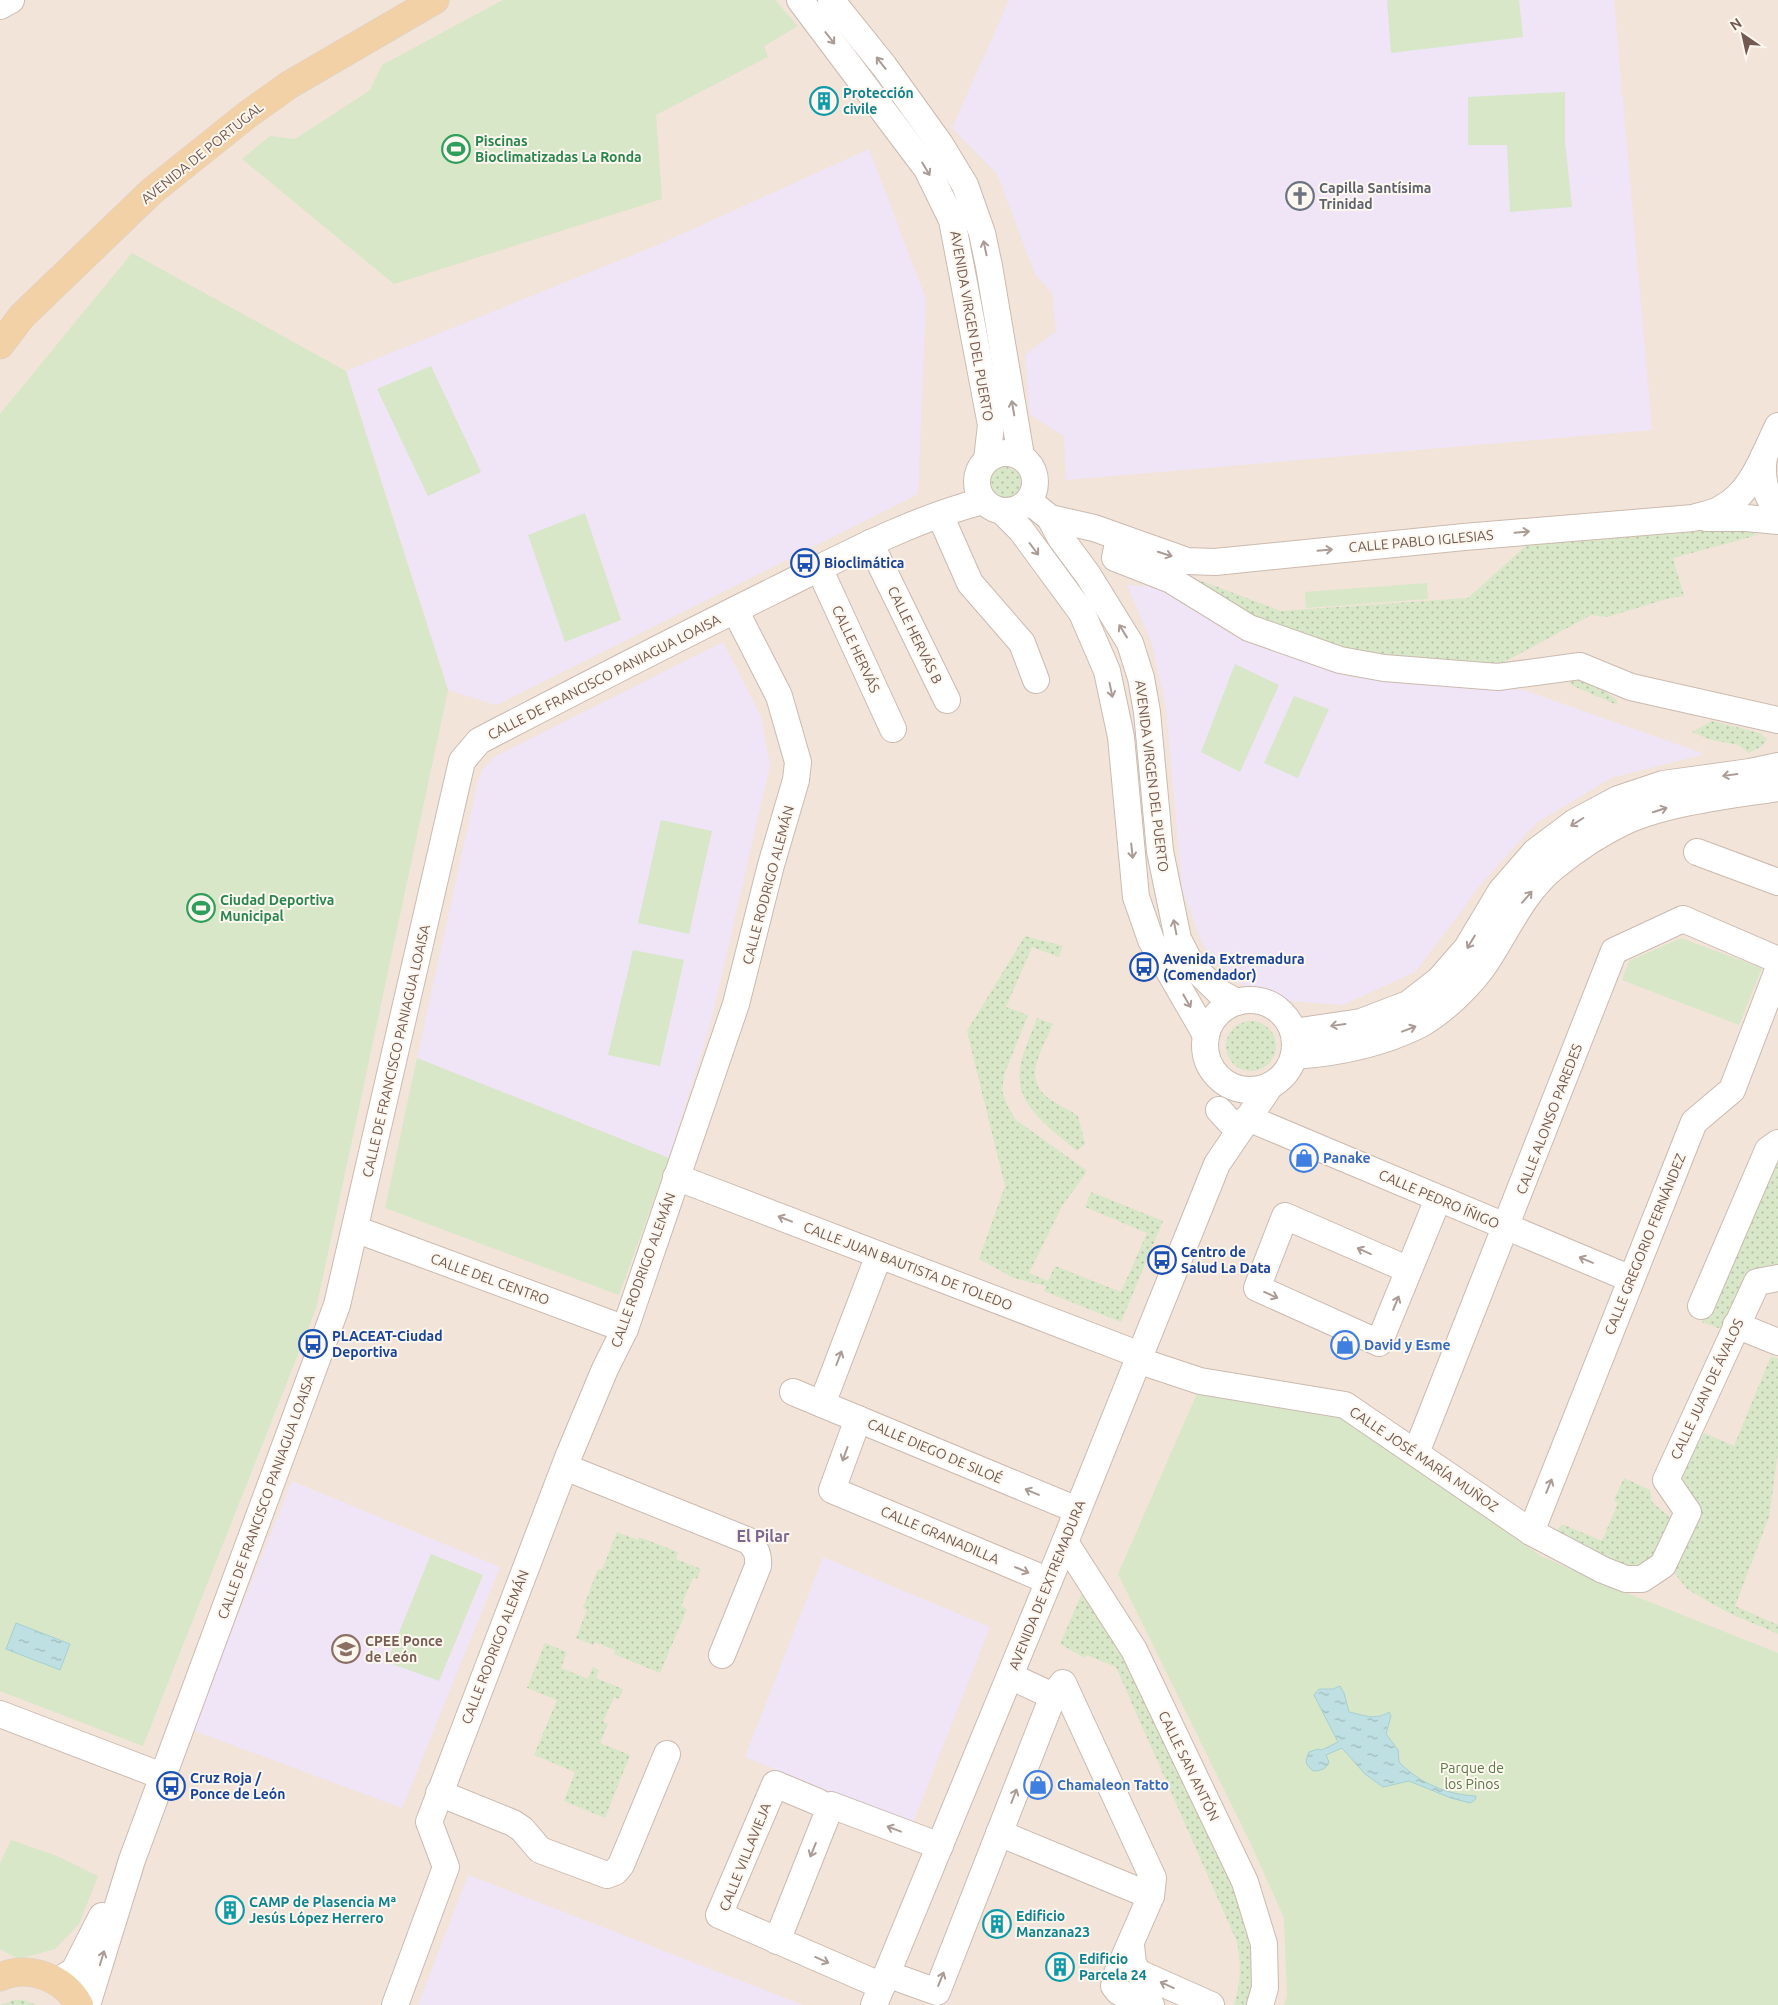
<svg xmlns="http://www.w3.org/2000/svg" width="1778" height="2005" font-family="Ubuntu,sans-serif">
  <defs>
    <pattern id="grass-dots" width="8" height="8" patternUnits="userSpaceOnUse" patternTransform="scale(1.25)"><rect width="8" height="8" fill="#d7e7c8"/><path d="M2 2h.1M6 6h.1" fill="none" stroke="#b3bea5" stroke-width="1.8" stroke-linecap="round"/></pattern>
    <pattern id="water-ripples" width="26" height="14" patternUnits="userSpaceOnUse" patternTransform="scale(1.25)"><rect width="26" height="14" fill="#bee0e3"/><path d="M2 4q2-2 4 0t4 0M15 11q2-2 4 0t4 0" fill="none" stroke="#9fb9ba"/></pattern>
  </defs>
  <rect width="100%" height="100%" fill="#fbf2e9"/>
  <!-- residential -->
  <rect fill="#f2e4d8" x="0" y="0" width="1778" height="2005"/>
  <!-- education -->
  <g fill="#efe5f7">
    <polygon points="1009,0 1614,0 1652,430 1066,480 1064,436 1030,415 1025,355 1056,331 1052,293 1035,274 997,174 952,128"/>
    <polygon points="869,149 926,299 918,494 496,705 448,690 346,371 660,244"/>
    <polygon points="1127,585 1167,587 1233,633 1350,677 1524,690 1705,754 1611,778 1535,824 1476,890 1458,916 1415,972 1343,1005 1276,1000 1237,982 1202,944 1182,888 1166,709 1152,644"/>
    <polygon points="723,642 761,717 770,765 710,1026 669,1158 417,1058 478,780 482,770 494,757"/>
    <polygon points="292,1481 500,1567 402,1808 192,1730"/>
    <polygon points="823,1557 990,1627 912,1825 745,1757"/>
    <polygon points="468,1875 510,1891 803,2005 418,2005"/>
  </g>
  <!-- grass -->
  <g fill="url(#grass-dots)">
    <circle cx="1005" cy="483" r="16"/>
    <polygon points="1728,529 1746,531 1758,535 1673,558 1684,596 1670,598 1607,617 1591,615 1499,665 1392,660 1277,634 1172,570 1281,611 1468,598 1527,545"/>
    <polygon points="1573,677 1602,689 1617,700 1617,705 1569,684"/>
    <polygon points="1712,721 1760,733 1767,739 1762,746 1749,753 1739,745 1711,740 1692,732"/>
    <polygon points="1025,936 1063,946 1059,957 1032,947 1006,1007 1028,1015 1004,1075 1002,1090 1007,1105 1016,1120 1086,1170 1086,1173 1062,1206 1029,1273 1048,1281 1055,1266 1121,1292 1147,1233 1085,1207 1091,1192 1163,1221 1121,1322 1044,1291 1046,1286 1014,1278 979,1259 1005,1186 967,1031"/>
    <path d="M 1037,1018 L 1053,1024 C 1042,1051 1020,1079 1051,1100 C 1060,1106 1070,1110 1078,1116 L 1085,1144 L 1077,1151 C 1053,1130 1014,1106 1020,1069 C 1022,1053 1031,1035 1037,1018 Z"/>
    <circle cx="1251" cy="1046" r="25"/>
    <polygon points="1778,1150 1778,1270 1750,1275 1740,1287 1721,1329 1702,1322"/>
    <polygon points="1771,1356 1778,1359 1778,1453 1769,1517 1735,1606 1778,1625 1778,1634 1727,1612 1687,1589 1669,1566 1692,1529 1660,1465 1682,1474 1704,1433 1734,1446"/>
    <polygon points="1624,1478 1650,1490 1652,1502 1672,1519 1654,1565 1631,1572 1557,1531 1562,1524 1602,1541 1618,1503 1614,1500"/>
    <polygon points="617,1532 638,1540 639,1537 678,1552 676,1559 701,1569 697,1579 693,1578 681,1606 687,1609 660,1673 614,1654 615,1650 595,1642 593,1645 576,1638 587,1610 583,1608 598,1569 602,1570"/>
    <path d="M 1085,1586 L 1131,1665 L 1238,1887 L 1257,1954 L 1251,2005 L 1234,2005 C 1241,1985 1241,1962 1237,1942 L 1116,1667 L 1087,1655 L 1085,1658 L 1060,1644 Z"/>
    <polygon points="545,1643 567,1652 561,1668 588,1679 593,1667 599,1670 596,1678 623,1689 619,1699 614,1697 603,1722 608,1724 600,1743 630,1755 605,1818 564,1801 575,1772 534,1755 557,1700 527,1688"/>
    <polygon points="13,2000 24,2000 37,2005 0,2005"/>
  </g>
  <!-- park -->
  <g fill="#d7e7c8">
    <polygon points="503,0 775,0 798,26 764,46 768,57 656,115 662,199 394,284 242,159 270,136 295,139 369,91 382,65"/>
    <polygon points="1387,0 1519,0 1523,37 1391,53"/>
    <polygon points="1565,92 1565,142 1572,207 1510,212 1507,145 1468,145 1468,97"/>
    <polygon points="132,253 346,371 448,690 316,1309 143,1746 0,1691 0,414"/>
    <polygon points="431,366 481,472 428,496 377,389"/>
    <polygon points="585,513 621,620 565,642 528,535"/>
    <polygon points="1427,583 1428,599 1306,608 1305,592"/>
    <polygon points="1235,664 1279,685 1240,772 1201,752"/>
    <polygon points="1294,696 1329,709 1298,778 1264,763"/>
    <polygon points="661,820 712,831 689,934 638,923"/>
    <polygon points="1681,938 1762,968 1739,1025 1622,980 1629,961"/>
    <polygon points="633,950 684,960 660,1066 608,1055"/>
    <polygon points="417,1058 669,1158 619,1295 385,1208"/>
    <polygon points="1199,1389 1343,1413 1541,1556 1617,1589 1778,1653 1778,2005 1284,2005 1287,1996 1284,1918 1250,1842 1118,1574"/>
    <polygon points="431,1554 483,1575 439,1681 387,1662"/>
    <polygon points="11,1840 57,1856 98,1876 79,1924 55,1949 19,1959 0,1949 0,1864"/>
  </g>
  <!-- water -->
  <g fill="url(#water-ripples)" stroke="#a6d0d3">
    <polygon points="16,1623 70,1644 60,1670 6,1649"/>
    <path d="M 1340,1686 L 1344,1693 L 1349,1712 C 1364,1715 1375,1721 1389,1712 L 1391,1716 L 1386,1734 L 1398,1750 L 1399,1762 C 1419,1783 1448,1795 1476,1796 L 1475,1800 L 1470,1803 L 1451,1798 L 1409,1781 L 1383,1787 L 1365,1774 L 1342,1748 L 1326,1755 L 1329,1762 C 1327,1769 1320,1771 1313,1771 L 1307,1765 L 1306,1760 L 1309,1752 L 1318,1749 L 1322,1750 L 1338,1742 L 1314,1695 L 1319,1689 L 1333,1689 Z"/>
  </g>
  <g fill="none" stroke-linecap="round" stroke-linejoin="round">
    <defs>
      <g id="minor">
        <polyline points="800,0 927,169 952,220 991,425 987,460"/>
        <polyline points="831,0 884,66 940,144 965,185 982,233 989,266 1021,456"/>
        <polyline points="0,6 11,0"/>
        <circle cx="1006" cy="482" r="29"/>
        <path d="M 1764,456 C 1761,477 1764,493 1778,511"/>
        <path d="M 1029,501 L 1050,518 L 1094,528 L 1187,561 L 1215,562 L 1464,537 L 1693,518 C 1703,515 1714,513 1722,508 C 1752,493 1764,454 1778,426"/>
        <polyline points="1003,512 1021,530 1082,613 1107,671 1121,737 1136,897 1151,940 1206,1035"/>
        <polyline points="940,515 970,583 1022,643 1036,680"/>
        <polyline points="1050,518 1060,537 1088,575 1130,643 1141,678 1147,712 1160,851 1178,939 1192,966 1220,993 1237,1002"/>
        <polyline points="1706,518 1746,518 1778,521"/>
        <polyline points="1119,538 1115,558 1171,580 1249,628 1340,660 1384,668 1498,677 1580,666 1631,687 1778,720"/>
        <polyline points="870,543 947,700"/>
        <polyline points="819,568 893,729"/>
        <polyline points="1697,852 1778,882"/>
        <circle cx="1250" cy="1045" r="45"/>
        <polyline points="1294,1032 1361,1022 1408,1004 1439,980 1467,948 1501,891 1535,852 1575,822 1618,799 1663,784 1750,772 1778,766"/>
        <path d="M 1294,1056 C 1336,1053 1381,1044 1419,1025 C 1442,1013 1473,983 1487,961 C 1508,929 1523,893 1553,868 C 1575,850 1600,833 1626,821 C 1668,802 1732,795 1778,788"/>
        <polyline points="1219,1110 1231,1123 1240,1124 1248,1118 1631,1279"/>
        <polyline points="676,1177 1140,1355"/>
        <polyline points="355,1229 625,1329"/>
        <polyline points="1409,1270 1285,1216 1257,1288 1379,1343 1438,1199"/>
        <polyline points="1701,1306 1768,1150 1778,1143"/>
        <polyline points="1736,1325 1778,1342"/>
        <polyline points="1137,1360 1200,1381 1345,1405 1531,1532 1603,1570 1626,1579 1642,1579 1663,1565 1688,1512 1666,1480 1757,1282 1778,1278"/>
        <polyline points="793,1392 1077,1510"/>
        <polyline points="822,1404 879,1255"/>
        <polyline points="858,1419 832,1490 1049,1581"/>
        <polyline points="1416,1453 1614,951 1683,919 1778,960"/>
        <path d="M 565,1467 L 749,1541 C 757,1549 759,1556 758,1566 L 722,1655"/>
        <polyline points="1531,1532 1694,1122 1732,1090 1778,970"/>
        <polyline points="1065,1542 1134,1650 1245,1882 1264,1944 1265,1988 1260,2005"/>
        <polyline points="1010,1676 1053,1696"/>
        <polyline points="0,1714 162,1776"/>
        <polyline points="439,1793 513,1823 522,1829 540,1850 607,1875 615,1872 621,1865 667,1754"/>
        <polyline points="818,1802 775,1784 719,1915 882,1986"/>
        <polyline points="999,1833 1151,1896 1116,1976 1114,1986 1119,1992 1151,2005"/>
        <polyline points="777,1941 831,1805 940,1846"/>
        <polyline points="1131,1945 1133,1964 1139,1973 1211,2005"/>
        <polyline points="887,1974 937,1992 1053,1696 1063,1683 1153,1878 1151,1896"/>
        <polyline points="57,1981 74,1971 102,1916"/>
        <path d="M 87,2005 L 132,1860 L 337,1305 L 462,761 L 479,741 C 577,690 676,639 775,590 C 842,557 910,520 983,501"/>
        <polyline points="395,2005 446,1867 429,1822 569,1455 605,1369 625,1329 736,1004 771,865 796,780 798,762 779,696 735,610"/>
        <polyline points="874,2005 1065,1542 1217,1164 1270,1086"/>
      </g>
      <g id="major">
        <polyline points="0,345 22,316 152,191 247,115 289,85 435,0"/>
        <path d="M 0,1977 C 29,1964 64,1978 79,2005"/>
      </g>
    </defs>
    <!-- minor casing -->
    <use href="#minor" stroke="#ccbaaf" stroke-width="28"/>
    <!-- major casing -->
    <use href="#major" stroke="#d8d1ce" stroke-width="29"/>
    <!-- minor -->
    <use href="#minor" stroke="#fff" stroke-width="26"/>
    <!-- major -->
    <use href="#major" stroke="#f3d1a7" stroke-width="28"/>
  </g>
  <!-- one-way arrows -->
  <defs><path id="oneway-shaft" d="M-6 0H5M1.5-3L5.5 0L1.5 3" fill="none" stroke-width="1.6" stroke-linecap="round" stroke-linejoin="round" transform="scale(1.25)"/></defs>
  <g stroke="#ab9b95">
    <use href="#oneway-shaft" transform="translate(830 38) rotate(52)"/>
    <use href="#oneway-shaft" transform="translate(881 63) rotate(-128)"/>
    <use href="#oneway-shaft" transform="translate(926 169) rotate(59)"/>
    <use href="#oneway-shaft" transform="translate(985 248) rotate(-102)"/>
    <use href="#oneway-shaft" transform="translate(1013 408) rotate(-100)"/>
    <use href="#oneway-shaft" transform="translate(1522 532) rotate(-5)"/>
    <use href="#oneway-shaft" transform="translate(1034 549) rotate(53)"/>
    <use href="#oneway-shaft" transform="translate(1325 550) rotate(-5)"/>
    <use href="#oneway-shaft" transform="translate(1165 554) rotate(18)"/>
    <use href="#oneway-shaft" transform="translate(1123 631) rotate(-122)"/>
    <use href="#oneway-shaft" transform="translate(1111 690) rotate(78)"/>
    <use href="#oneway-shaft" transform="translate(1730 775) rotate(172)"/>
    <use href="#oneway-shaft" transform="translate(1660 810) rotate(-18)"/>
    <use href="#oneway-shaft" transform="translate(1577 822) rotate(148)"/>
    <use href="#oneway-shaft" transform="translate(1132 851) rotate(84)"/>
    <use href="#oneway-shaft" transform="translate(1527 897) rotate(-49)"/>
    <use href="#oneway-shaft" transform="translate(1175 927) rotate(-101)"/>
    <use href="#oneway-shaft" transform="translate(1471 942) rotate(121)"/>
    <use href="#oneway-shaft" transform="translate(1187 1001) rotate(60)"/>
    <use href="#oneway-shaft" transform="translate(1338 1025) rotate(172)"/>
    <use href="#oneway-shaft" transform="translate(1409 1029) rotate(-21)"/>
    <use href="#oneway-shaft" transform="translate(785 1219) rotate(-159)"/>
    <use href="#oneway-shaft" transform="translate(1364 1251) rotate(-156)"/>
    <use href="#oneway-shaft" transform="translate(1586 1260) rotate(-157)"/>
    <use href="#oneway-shaft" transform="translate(1271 1295) rotate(24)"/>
    <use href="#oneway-shaft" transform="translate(1396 1303) rotate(-68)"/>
    <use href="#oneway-shaft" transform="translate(839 1358) rotate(-69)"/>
    <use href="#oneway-shaft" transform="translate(845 1454) rotate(110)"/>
    <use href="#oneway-shaft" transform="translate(1549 1486) rotate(-68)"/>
    <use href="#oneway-shaft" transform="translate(1032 1492) rotate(-157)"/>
    <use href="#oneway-shaft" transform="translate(1022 1570) rotate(23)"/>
    <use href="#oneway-shaft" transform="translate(1014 1796) rotate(-69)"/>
    <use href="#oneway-shaft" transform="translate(894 1829) rotate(-159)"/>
    <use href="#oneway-shaft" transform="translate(813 1850) rotate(112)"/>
    <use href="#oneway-shaft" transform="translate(102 1958) rotate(-73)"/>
    <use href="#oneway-shaft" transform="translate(822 1960) rotate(24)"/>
    <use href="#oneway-shaft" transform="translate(941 1979) rotate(-68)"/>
    <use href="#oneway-shaft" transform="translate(1167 1985) rotate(-156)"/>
  </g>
  <!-- icons -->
  <defs>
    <symbol id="building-ring" viewBox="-11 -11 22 22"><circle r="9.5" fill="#fdf7ef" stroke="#0f9aa8" stroke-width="1.5"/><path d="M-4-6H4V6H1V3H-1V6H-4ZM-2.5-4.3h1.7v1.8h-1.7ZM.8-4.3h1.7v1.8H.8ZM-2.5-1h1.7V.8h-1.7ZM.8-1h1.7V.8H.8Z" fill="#0f9aa8"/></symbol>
    <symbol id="stadium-ring" viewBox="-11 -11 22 22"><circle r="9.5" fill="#fdf7ef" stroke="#2e9e5b" stroke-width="1.5"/><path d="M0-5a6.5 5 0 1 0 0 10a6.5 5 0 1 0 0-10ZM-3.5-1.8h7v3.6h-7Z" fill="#2e9e5b"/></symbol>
    <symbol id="church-ring" viewBox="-11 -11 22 22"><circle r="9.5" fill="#fdf7ef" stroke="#6b7280" stroke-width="1.5"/><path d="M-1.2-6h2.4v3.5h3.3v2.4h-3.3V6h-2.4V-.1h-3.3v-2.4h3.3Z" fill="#6b7280"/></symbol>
    <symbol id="bus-ring" viewBox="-11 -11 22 22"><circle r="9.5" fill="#fdf7ef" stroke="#1a4fb4" stroke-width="1.5"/><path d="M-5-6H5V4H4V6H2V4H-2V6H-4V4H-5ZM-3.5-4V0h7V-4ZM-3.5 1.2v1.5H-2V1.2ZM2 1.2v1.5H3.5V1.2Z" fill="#1a4fb4"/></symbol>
    <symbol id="shop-ring" viewBox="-11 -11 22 22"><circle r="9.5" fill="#fdf7ef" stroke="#3f7fe0" stroke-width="1.5"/><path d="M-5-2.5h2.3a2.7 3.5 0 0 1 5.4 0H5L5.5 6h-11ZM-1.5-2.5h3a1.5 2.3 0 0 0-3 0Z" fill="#3f7fe0"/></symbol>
    <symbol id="school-ring" viewBox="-11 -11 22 22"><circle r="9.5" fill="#fdf7ef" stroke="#8d6e63" stroke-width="1.5"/><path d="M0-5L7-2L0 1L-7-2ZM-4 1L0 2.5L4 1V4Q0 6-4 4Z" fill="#8d6e63"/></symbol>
  </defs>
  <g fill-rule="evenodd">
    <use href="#building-ring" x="808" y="85" width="32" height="32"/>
    <use href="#stadium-ring" x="440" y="133" width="32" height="32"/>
    <use href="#church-ring" x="1284" y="180" width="32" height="32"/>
    <use href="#bus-ring" x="789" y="547" width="32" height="32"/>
    <use href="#stadium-ring" x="185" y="892" width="32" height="32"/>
    <use href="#bus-ring" x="1128" y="951" width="32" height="32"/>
    <use href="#shop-ring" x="1288" y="1142" width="32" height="32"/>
    <use href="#bus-ring" x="1146" y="1244" width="32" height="32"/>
    <use href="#bus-ring" x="297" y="1328" width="32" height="32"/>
    <use href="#shop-ring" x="1329" y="1329" width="32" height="32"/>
    <use href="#school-ring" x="330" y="1633" width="32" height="32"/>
    <use href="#shop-ring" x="1022" y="1769" width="32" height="32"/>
    <use href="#bus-ring" x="155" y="1770" width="32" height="32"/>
    <use href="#building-ring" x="214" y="1894" width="32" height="32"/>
    <use href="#building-ring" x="981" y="1908" width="32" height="32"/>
    <use href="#building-ring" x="1044" y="1951" width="32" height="32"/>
  </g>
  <g text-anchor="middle" stroke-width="4" stroke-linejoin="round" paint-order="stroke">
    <!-- culture labels -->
    <g font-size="14" font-weight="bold" fill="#0d838f" stroke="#fdf7ef" text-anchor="start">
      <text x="843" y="98">Protección<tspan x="843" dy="16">civile</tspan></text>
      <text x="249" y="1907">CAMP de Plasencia Mª<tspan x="249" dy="16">Jesús López Herrero</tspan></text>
      <text x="1016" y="1921">Edificio<tspan x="1016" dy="16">Manzana23</tspan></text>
      <text x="1079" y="1964">Edificio<tspan x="1079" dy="16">Parcela 24</tspan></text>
    </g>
    <!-- leisure labels -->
    <g font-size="14" font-weight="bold" fill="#27864d" stroke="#fdf7ef" text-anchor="start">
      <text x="475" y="146">Piscinas<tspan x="475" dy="16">Bioclimatizadas La Ronda</tspan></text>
      <text x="220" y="905">Ciudad Deportiva<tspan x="220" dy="16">Municipal</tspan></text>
    </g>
    <!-- street labels -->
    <g font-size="14" fill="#73594f" stroke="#fdf7ef">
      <text transform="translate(202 153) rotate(-39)" y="5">AVENIDA DE PORTUGAL</text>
      <text transform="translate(972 326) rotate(80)" y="5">AVENIDA VIRGEN DEL PUERTO</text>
      <text transform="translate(1421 541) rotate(-5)" y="5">CALLE PABLO IGLESIAS</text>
      <text transform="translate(915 635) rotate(64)" y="5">CALLE HERVÁS B</text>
      <text transform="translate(856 649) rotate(65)" y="5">CALLE HERVÁS</text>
      <text transform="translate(604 677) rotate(-27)" y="5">CALLE DE FRANCISCO PANIAGUA LOAISA</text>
      <text transform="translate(1152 776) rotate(83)" y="5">AVENIDA VIRGEN DEL PUERTO</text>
      <text transform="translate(768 885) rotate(-75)" y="5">CALLE RODRIGO ALEMÁN</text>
      <text transform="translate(396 1051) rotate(-77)" y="5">CALLE DE FRANCISCO PANIAGUA LOAISA</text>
      <text transform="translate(1549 1119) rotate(-69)" y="5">CALLE ALONSO PAREDES</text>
      <text transform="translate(1439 1199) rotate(23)" y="5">CALLE PEDRO ÍÑIGO</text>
      <text transform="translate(1645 1244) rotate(-68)" y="5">CALLE GREGORIO FERNÁNDEZ</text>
      <text transform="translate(908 1266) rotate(21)" y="5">CALLE JUAN BAUTISTA DE TOLEDO</text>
      <text transform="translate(643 1270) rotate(-70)" y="5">CALLE RODRIGO ALEMÁN</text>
      <text transform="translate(490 1279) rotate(20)" y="5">CALLE DEL CENTRO</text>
      <text transform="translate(1707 1389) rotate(-65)" y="5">CALLE JUAN DE ÁVALOS</text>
      <text transform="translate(935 1451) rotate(23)" y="5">CALLE DIEGO DE SILOÉ</text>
      <text transform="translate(1424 1459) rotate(34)" y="5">CALLE JOSÉ MARÍA MUÑOZ</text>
      <text transform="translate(266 1497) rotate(-70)" y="5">CALLE DE FRANCISCO PANIAGUA LOAISA</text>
      <text transform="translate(940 1535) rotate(23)" y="5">CALLE GRANADILLA</text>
      <text transform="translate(1047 1585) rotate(-68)" y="5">AVENIDA DE EXTREMADURA</text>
      <text transform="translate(495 1647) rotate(-69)" y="5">CALLE RODRIGO ALEMÁN</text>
      <text transform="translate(1189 1766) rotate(64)" y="5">CALLE SAN ANTÓN</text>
      <text transform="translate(745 1857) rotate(-68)" y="5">CALLE VILLAVIEJA</text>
    </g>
    <!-- worship labels -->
    <g font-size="14" font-weight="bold" fill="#5b616d" stroke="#fdf7ef" text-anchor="start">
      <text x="1319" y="193">Capilla Santísima<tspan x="1319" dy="16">Trinidad</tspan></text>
    </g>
    <!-- transit labels -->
    <g font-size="14" font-weight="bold" fill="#164399" stroke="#fdf7ef" text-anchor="start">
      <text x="824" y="568">Bioclimática</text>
      <text x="1163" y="964">Avenida Extremadura<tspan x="1163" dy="16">(Comendador)</tspan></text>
      <text x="1181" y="1257">Centro de<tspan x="1181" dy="16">Salud La Data</tspan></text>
      <text x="332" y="1341">PLACEAT-Ciudad<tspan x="332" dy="16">Deportiva</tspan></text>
      <text x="190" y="1783">Cruz Roja /<tspan x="190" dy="16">Ponce de León</tspan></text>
    </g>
    <!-- shop labels -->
    <g font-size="14" font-weight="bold" fill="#366cbe" stroke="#fdf7ef" text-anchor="start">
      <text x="1323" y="1163">Panake</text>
      <text x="1364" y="1350">David y Esme</text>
      <text x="1057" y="1790">Chamaleon Tatto</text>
    </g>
    <!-- education labels -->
    <g font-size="14" font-weight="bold" fill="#785e54" stroke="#fdf7ef" text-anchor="start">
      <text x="365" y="1646">CPEE Ponce<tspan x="365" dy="16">de León</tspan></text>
    </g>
    <!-- park labels -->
    <g font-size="14" fill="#597848" stroke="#fdf7ef">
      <text x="1472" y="1773">Parque de<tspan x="1472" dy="16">los Pinos</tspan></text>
    </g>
    <!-- quarter labels -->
    <g font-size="16" font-weight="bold" fill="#7e668e" stroke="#fdf7ef">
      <text x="763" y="1542">El Pilar</text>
    </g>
  </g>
  <!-- north arrow -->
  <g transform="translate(1743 35) rotate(326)" stroke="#fdf7ef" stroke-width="4" paint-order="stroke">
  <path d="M0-4L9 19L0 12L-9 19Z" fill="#73594f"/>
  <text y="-8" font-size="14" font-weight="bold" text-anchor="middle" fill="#73594f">N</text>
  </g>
</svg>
